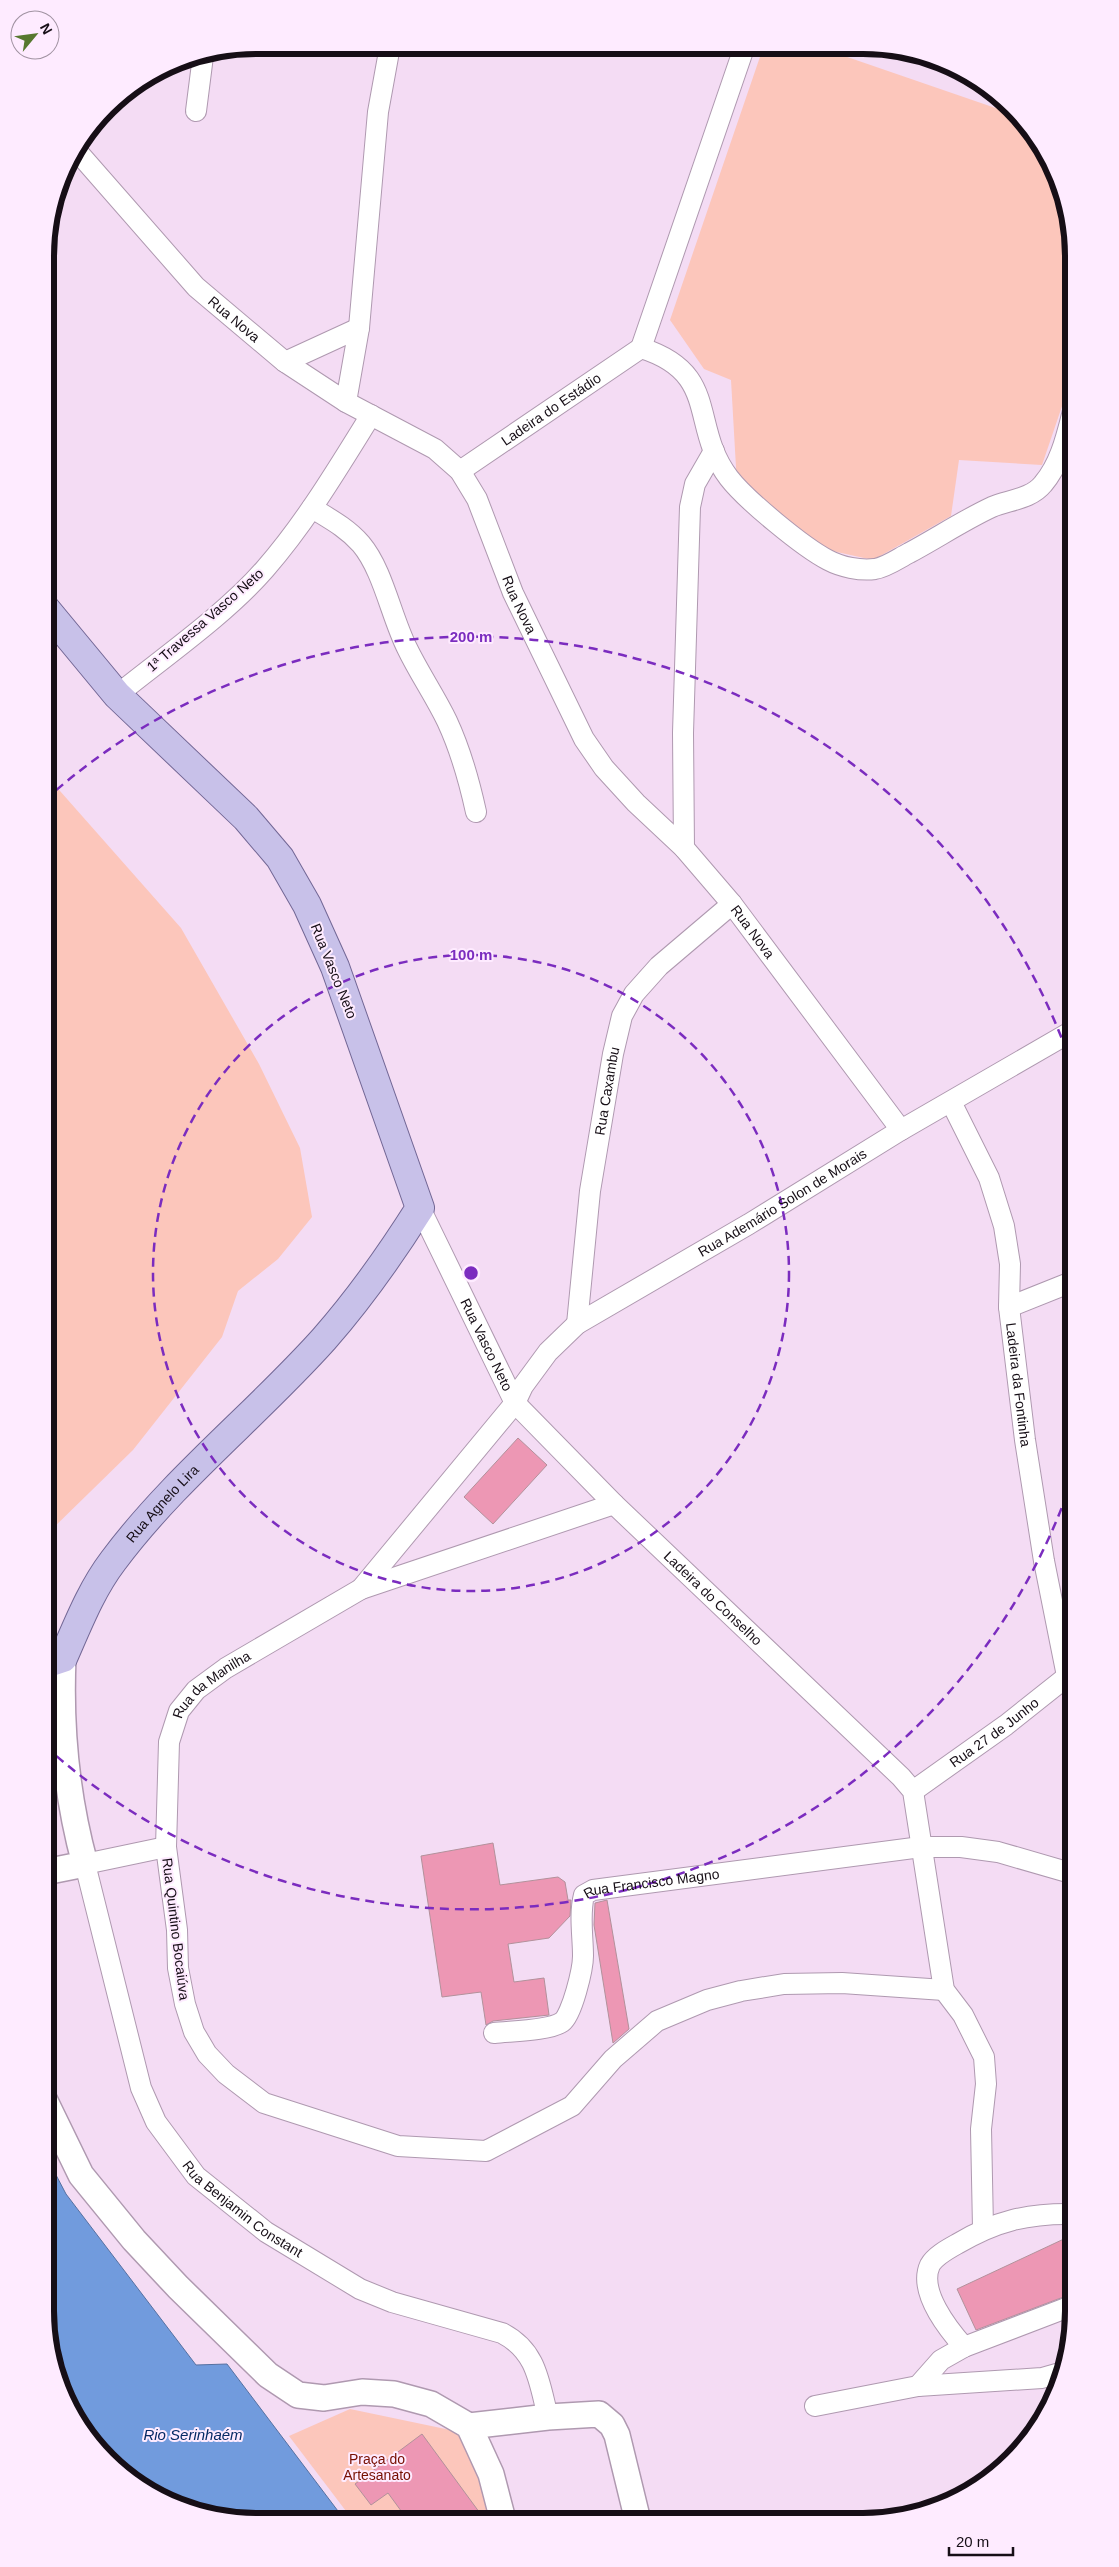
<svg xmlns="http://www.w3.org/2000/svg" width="1119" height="2567" font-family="Helvetica,sans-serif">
  <rect width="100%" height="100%" fill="#f4dcf4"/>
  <!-- green -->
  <g fill="#fcc6bb">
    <polygon points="763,48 824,49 1019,116 1046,151 1067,202 1074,256 1074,371 1042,465 959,460 951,516 873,560 828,550 737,485 731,380 704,369 670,320"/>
    <polygon points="45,774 181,928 259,1064 300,1148 312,1217 278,1259 238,1291 222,1337 133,1450 45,1536"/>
    <polygon points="350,2409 460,2432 476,2462 492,2520 352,2519 289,2436"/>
  </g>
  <!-- water -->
  <polygon fill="#719bdd" stroke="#5671a1" points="45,2154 66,2194 196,2365 227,2364 344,2519 215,2518 163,2500 117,2469 73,2417 52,2365 45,2311"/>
  <!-- building -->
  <g fill="#ed97b4" stroke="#b2919b">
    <polygon points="518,1438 547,1465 493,1524 464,1497"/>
    <polygon points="493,1843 500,1885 558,1877 565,1882 568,1900 571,1900 570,1916 549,1938 508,1944 514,1982 544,1978 549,2015 493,2021 486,2025 481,1992 442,1997 421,1856"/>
    <polygon points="607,1900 629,2029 613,2043 594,1925 595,1903"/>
    <polygon points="1066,2238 1074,2255 1074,2293 976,2330 957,2289"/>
    <polygon points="422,2434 485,2520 407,2519 388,2493 371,2505 355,2484"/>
  </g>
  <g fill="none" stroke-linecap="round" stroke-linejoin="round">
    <defs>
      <g id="minor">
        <polyline points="196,111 203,56"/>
        <path id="s1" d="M 76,150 L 196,287 L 285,362 L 346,402 L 435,449 L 460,471 L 477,499 L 513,593 L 584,739 L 604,768 L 636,803 L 684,848 L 732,904 L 901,1130"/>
        <path d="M 641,348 C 721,373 689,426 729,478 C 746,500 803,547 828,560 C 841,567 860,571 875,569 C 887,567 899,558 909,553 C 937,538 964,520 992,507 C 1009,500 1031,499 1043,484 C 1061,463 1067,434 1074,407"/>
        <polyline points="641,348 744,48"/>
        <polyline points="285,362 359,328"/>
        <polyline points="346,402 359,328 378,112 390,46"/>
        <path id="s2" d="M 460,471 L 641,348"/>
        <path d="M 312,508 C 330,519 347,528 361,544 C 383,570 391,616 407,648 C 419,673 435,696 447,721 C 461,751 469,780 476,812"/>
        <path d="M 117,695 C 164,657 226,614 265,569 C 306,522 338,468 371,415"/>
        <polyline points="684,848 683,733 690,507 695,484 714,451"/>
        <path id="s3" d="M 951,1102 L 989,1178 L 1004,1226 L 1010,1264 L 1009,1307 L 1025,1440 L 1044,1561 L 1067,1676"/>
        <path id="s4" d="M 420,1208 L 515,1403 L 614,1504 L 901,1777 L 913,1791 L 944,1990 L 963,2015 L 984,2057 L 986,2084 L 981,2129 L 983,2228"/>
        <polyline points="1009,1307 1074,1281"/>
        <path id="s5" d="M 577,1324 L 590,1191 L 613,1054 L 622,1016 L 634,994 L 659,966 L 732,904"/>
        <polyline points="361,1589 614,1504"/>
        <path id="s6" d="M 913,1791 L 1006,1725 L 1074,1671"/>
        <path id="s7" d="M 166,1847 L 85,1864 L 141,2088 L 156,2122 L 196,2176 L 266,2232 L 360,2289 L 392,2302 L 502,2333 C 537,2351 539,2382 548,2417"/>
        <path id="s8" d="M 944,1990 L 842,1983 L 784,1984 L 741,1991 L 707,2000 L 657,2021 L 613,2059 L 572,2106 L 486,2151 L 398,2146 L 264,2103 L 226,2074 L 207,2054 L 194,2032 L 185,2004 L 178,1968 L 177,1930 L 166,1847 L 169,1742 L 179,1711 L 196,1690 L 226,1668 L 361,1589 L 515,1403 L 523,1386 L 548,1352 L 577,1324 L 749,1224 L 901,1130 L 1074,1030"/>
        <path id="s9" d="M 494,2033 C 510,2031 549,2031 562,2022 C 572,2015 583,1969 583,1956 C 583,1936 579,1915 584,1895 L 593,1890 L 921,1847 L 961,1847 L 998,1852 L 1074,1874"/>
        <path d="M 964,2347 C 948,2329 918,2291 930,2265 C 935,2256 948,2249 957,2244 C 996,2221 1028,2213 1074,2214"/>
        <polyline points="918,2386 941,2360 964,2347 1074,2305"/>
        <polyline points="815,2406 918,2386 1042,2378 1063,2372"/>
      </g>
      <g id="tertiary">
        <path d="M 45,1872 L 85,1864 C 67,1798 60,1726 63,1658"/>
        <polyline points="45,2101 81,2175 134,2240 178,2287 268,2375 298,2395 324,2398 362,2392 394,2394 431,2404 469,2426 491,2474 503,2520"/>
        <polyline points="469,2426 548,2417 599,2414 612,2425 617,2435 638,2521"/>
      </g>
      <g id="primary">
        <path id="s10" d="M 45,1664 L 63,1658 C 78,1624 91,1590 113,1561 C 174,1479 256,1415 324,1339 C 360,1298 391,1254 420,1208 L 335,967 L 307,905 L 280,858 L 246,818 L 117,695 L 45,608"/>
      </g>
    </defs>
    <!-- minor casing -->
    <use href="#minor" stroke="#af99b0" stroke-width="22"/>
    <!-- tertiary casing -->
    <use href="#tertiary" stroke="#af99b0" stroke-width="28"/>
    <!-- primary casing -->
    <use href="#primary" stroke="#726795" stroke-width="30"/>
    <!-- minor -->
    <use href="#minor" stroke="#fff" stroke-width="20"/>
    <!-- tertiary -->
    <use href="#tertiary" stroke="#fff" stroke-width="25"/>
    <!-- primary -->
    <use href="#primary" stroke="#c8c1e9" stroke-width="28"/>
  </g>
  <!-- distance rings -->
  <g fill="none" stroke="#7b2cbf" stroke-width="2.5" stroke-dasharray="9 6">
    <circle cx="471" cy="1273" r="318"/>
    <path d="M1072 1480A636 636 0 0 1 45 1746M45 800A636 636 0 0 1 1072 1066"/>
  </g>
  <g text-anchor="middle" stroke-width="4" stroke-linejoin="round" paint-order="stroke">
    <!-- street labels -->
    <g font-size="14" fill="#160e16" stroke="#feebff">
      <text dy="5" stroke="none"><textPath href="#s1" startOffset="232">Rua Nova</textPath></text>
      <text dy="5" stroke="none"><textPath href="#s2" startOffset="110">Ladeira do Estádio</textPath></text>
      <text dy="5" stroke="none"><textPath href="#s1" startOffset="652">Rua Nova</textPath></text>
      <text transform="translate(205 620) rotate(-41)" y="5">1ª Travessa Vasco Neto</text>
      <text dy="5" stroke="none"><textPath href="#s1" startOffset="1058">Rua Nova</textPath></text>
      <text transform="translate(334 971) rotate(68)" y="5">Rua Vasco Neto</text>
      <text dy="5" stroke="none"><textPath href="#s5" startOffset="235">Rua Caxambu</textPath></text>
      <text dy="5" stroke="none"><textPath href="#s8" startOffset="1968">Rua Ademário Solon de Morais</textPath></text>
      <text dy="5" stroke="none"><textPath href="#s4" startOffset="152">Rua Vasco Neto</textPath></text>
      <text dy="5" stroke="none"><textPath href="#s3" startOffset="295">Ladeira da Fontinha</textPath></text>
      <text dy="5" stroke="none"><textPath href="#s10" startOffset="204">Rua Agnelo Lira</textPath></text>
      <text dy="5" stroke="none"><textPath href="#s4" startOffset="495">Ladeira do Conselho</textPath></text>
      <text dy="5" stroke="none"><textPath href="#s8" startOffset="1208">Rua da Manilha</textPath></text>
      <text dy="5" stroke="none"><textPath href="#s6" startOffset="100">Rua 27 de Junho</textPath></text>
      <text dy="5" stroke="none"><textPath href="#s9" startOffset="270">Rua Francisco Magno</textPath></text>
      <text transform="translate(176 1929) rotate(83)" y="5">Rua Quintino Bocaiúva</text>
      <text dy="5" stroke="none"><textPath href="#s7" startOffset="475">Rua Benjamin Constant</textPath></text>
    </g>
    <!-- park labels -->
    <g font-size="14" fill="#770f02" stroke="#feebff">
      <text x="377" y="2464">Praça do<tspan x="377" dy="16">Artesanato</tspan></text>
    </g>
    <!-- water labels -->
    <g font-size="15" font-style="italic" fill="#052a65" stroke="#feebff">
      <text x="193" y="2440">Rio Serinhaém</text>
    </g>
  </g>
  <!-- crop -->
  <path d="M0 0H1119V2567H0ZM256 54H863A202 202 0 0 1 1065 256V2311A202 202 0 0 1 863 2513H256A202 202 0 0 1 54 2311V256A202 202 0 0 1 256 54Z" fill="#feebff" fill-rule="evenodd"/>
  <path fill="none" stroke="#160e16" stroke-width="6" d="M256 54H863A202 202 0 0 1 1065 256V2311A202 202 0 0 1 863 2513H256A202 202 0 0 1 54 2311V256A202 202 0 0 1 256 54Z"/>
  <circle cx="471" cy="1273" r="8" fill="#7b2cbf" stroke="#feebff" stroke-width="2.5"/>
  <g font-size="15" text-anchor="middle" font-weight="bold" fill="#7b2cbf" stroke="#feebff" stroke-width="4" stroke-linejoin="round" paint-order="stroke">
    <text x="471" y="642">200 m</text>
    <text x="471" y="960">100 m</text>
  </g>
  <!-- north arrow -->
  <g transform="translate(35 35) rotate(61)"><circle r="24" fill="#feebff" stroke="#a193a2"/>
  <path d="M0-4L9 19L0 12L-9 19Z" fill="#57782f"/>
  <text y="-8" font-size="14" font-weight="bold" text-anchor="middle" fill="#160e16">N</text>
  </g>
  <!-- scale -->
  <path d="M949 2547v8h64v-8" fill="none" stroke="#160e16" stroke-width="2.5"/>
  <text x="956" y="2547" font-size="15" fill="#160e16" stroke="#feebff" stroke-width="4" paint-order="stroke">20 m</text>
</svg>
